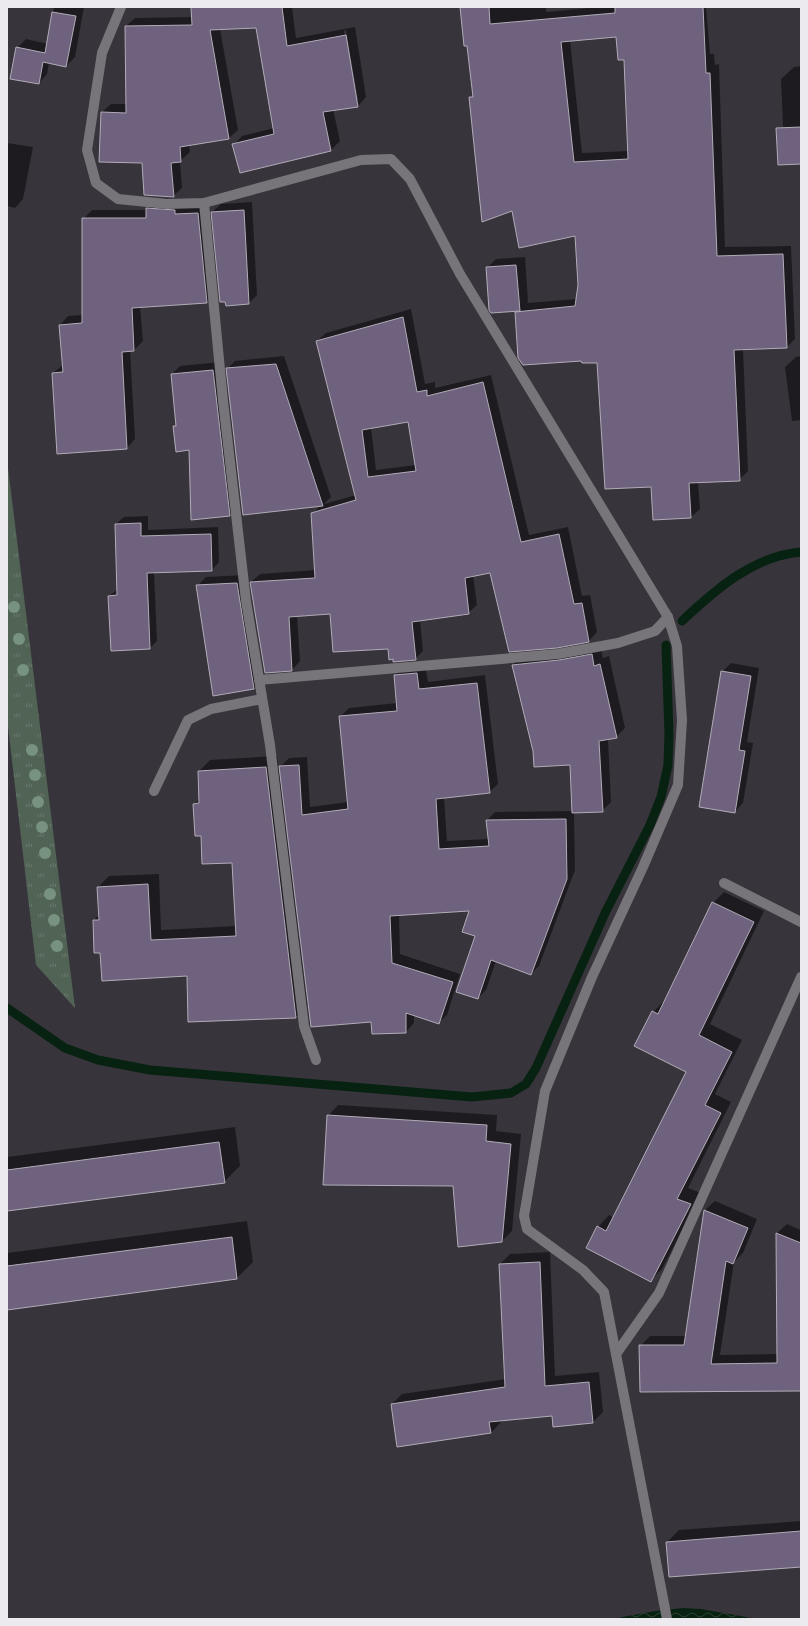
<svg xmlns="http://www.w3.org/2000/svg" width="808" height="1626" font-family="'Public Sans',sans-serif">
  <defs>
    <pattern id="grass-tufts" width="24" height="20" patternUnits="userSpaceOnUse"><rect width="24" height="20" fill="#516355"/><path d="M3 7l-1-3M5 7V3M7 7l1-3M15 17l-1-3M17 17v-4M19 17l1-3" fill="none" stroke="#6a796e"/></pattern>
    <pattern id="water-waves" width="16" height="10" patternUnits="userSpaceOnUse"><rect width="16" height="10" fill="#082211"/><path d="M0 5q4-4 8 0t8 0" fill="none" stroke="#2c4234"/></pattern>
  </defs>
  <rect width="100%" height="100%" fill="#38343c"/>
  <!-- grass -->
  <polygon fill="url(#grass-tufts)" points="7,460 75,1008 36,965 7,718"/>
  <!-- water -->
  <polygon fill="url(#water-waves)" points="683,1608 701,1609 758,1619 611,1619 655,1611"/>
  <!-- shadow -->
  <g fill="#0007" fill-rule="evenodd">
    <polygon points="54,7 84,7 75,57 66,66 49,63 47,74 39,83 17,48 26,39 48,44"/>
    <path d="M 192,7 L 292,7 L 296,38 L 355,27 L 366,97 L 358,106 L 333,109 L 340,141 L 331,150 L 240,172 L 234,145 L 242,136 L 274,128 L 257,27 L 220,29 L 238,130 L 229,138 L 189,145 L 190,152 L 180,161 L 182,188 L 173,196 L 143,162 L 102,112 L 111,104 L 127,104 L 126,26 L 135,18 L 192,17 ZM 346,30 L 358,100 L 356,100 L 344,31 Z"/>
    <path d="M 461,7 L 546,7 L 546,12 L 601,7 L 706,7 L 710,54 L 714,54 L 715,65 L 719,64 L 725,247 L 791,246 L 795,339 L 787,347 L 743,349 L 748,471 L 739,480 L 698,482 L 700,509 L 691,517 L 652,486 L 598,362 L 582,360 L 516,312 L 518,310 L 487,268 L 496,259 L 525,257 L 528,301 L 527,303 L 577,299 L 579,285 L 576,235 L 513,210 L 471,98 L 474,95 L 468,45 ZM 617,36 L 625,59 L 628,151 L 582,153 L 570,40 Z"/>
    <polygon points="801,66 801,145 784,147 781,79 794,67"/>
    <polygon points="7,143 33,147 23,199 15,208 7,206"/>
    <polygon points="155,200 207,205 215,293 207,302 140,306 143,341 134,350 130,350 135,439 127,448 53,373 63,365 60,325 68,316 83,315 83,219 92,210 147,210"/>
    <polygon points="252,202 257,295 249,303 226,301 212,212 221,204"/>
    <path d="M 411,309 L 425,384 L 435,382 L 435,388 L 491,375 L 529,535 L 568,527 L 582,596 L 590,595 L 597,632 L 589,641 L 557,647 L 490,572 L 473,575 L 477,605 L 468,613 L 420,620 L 423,651 L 415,659 L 389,648 L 331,613 L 297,615 L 300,661 L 292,670 L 251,582 L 260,574 L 316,570 L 312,514 L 320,506 L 227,369 L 235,361 L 284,356 L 331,497 L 324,504 L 356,495 L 317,341 L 326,333 ZM 409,421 L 416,465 L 376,470 L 371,427 Z"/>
    <polygon points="801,356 801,420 792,421 785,367 796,357"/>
    <polygon points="221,362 237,507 229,515 174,427 177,424 172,374 180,366"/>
    <polygon points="148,516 148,530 218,527 219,562 212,570 154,572 157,641 150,648 109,596 118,589 116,524 124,517"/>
    <polygon points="246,575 262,680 254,688 197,586 206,577"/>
    <polygon points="600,646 603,658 609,656 625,728 616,737 608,739 611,802 602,811 574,812 575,870 539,966 531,974 496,961 486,990 478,998 476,936 470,910 399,914 400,954 460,974 447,1015 438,1023 414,1015 414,1023 406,1032 372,1020 280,767 289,758 307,757 310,807 348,802 340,717 349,708 397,703 395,675 403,667 425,665 428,682 485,675 498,784 489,792 444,797 447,841 489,839 487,820 495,812 573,811 571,764 534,751 513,665 522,656"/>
    <polygon points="731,663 759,668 747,742 753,743 743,803 735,812 722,672"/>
    <polygon points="277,756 307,1006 296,1017 189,1021 188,975 101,952 94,920 99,915 98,887 109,876 159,874 161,930 236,926 233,862 202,835 194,804 200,799 199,771 210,760"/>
    <polygon points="724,892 764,911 710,1024 742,1040 715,1094 731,1102 688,1188 701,1193 662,1269 651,1280 598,1227 609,1215 614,1218 687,1072 653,1012 664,1001 665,1001 713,903"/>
    <polygon points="338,1105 497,1115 496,1131 521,1134 512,1231 502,1241 454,1185 328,1116"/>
    <polygon points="235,1127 240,1166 224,1182 7,1210 7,1157"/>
    <polygon points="715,1201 757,1219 743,1253 734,1262 720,1355 778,1354 777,1233 787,1224 801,1230 801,1390 640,1346 650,1336 687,1336 705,1210"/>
    <polygon points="247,1221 253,1262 237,1278 7,1308 7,1253"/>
    <polygon points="550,1252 555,1376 599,1372 603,1412 593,1422 553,1415 500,1420 501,1422 491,1433 392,1404 402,1394 506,1379 500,1264 510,1254"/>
    <polygon points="801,1521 801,1566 670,1576 667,1542 679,1530"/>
  </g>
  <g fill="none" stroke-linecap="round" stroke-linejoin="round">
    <!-- stream -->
    <g stroke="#082211" stroke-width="9">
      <path d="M 682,621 C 715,590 753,556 801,552"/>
      <polyline points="7,1008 65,1048 98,1060 150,1070 472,1097 511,1093 526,1084 536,1068 606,911 650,825 661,797 668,765 669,734 666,645"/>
    </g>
  </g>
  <!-- building -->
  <g fill="#6f627e" stroke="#b1acb7" fill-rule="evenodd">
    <polygon points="191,7 282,7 287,46 346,35 358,107 323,112 331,151 240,173 232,144 274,134 256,28 210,30 229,139 180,147 181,162 171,163 174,197 144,195 142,163 99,162 101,112 126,113 125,26 192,25"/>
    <path d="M 460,7 L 489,7 L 490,24 L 615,13 L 615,7 L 703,7 L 706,73 L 710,73 L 717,256 L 783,254 L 787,348 L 734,350 L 740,481 L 689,483 L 691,518 L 653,520 L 651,487 L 605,489 L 597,363 L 582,363 L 581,361 L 523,365 L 518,358 L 515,312 L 575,306 L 578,285 L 575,236 L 519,248 L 512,211 L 482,222 L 469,97 L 473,97 L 467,46 L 464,46 ZM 616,37 L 618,60 L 624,60 L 628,159 L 574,162 L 561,42 Z"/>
    <polygon points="52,12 76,16 66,67 43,62 39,84 10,79 16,47 45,53"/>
    <polygon points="801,127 801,164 778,165 776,128"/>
    <polygon points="146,208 175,210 175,214 198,213 207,303 132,308 134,351 122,352 127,449 57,454 52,373 63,372 59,325 82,323 82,218 146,218"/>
    <polygon points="244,210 249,304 226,306 225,302 220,302 211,212"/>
    <polygon points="516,265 520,311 491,313 489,310 486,267"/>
    <path d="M 403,317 L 417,392 L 427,390 L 427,396 L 483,382 L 521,542 L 559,534 L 574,604 L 582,603 L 589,642 L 557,648 L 509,652 L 490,573 L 465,578 L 469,614 L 412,622 L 416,660 L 393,662 L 393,659 L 389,660 L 388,649 L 333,652 L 330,614 L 289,617 L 292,671 L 265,673 L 250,582 L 315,578 L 311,513 L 356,500 L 316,341 ZM 408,422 L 416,471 L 368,477 L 362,430 Z"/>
    <polygon points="276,364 323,506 243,515 226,368"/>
    <polygon points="213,370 230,516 191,520 189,450 176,452 173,426 176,426 171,374"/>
    <polygon points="141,523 141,536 211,534 212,571 147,573 150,649 111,651 108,596 117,595 115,524"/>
    <polygon points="237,583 254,689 213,696 196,585"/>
    <polygon points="592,654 594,666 600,664 617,738 599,741 603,812 572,813 570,765 534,767 533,751 512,665 559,660"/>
    <polygon points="721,671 751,676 739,750 745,751 735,813 699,807"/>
    <polygon points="417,673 419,689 477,683 490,793 436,799 439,849 489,846 486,820 566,819 567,879 531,975 491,960 478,999 456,992 475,936 462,932 469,911 390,916 392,963 453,982 439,1024 406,1013 406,1033 372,1034 371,1022 311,1027 279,766 299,765 302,815 348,809 339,716 397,711 394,675"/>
    <polygon points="266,767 296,1018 188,1022 187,976 102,981 100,953 94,953 93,920 99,920 97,887 148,884 151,940 236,936 232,863 202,864 201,836 195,836 193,804 199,803 198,771"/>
    <polygon points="712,902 754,922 699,1035 732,1052 705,1105 721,1113 677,1199 691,1204 651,1282 586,1248 597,1226 606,1231 686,1072 634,1046 652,1011 658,1014"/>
    <polygon points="327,1115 487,1125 486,1141 511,1144 502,1242 458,1247 453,1186 323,1185"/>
    <polygon points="219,1142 225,1183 7,1211 7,1170"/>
    <polygon points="704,1210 748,1228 733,1264 726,1261 711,1364 777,1363 776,1233 801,1243 801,1391 640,1392 639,1345 684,1345"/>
    <polygon points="232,1237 237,1279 7,1310 7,1266"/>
    <polygon points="540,1262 545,1386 589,1382 593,1423 553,1427 552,1416 489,1422 491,1433 397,1447 391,1404 505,1387 499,1264"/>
    <polygon points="801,1531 801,1567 669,1577 666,1542"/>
  </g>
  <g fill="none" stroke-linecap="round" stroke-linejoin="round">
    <!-- minor -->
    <g stroke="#77757a" stroke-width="10">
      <polyline points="121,7 102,53 87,150 96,183 118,199 167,204 204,203 361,160 391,159 410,179 460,274 668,617 677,646 682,720 678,785 643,867 592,977 545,1091 524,1216 527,1229 583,1270 604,1292 667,1619"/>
      <polyline points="204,203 223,401 246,601 270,745 304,1026 316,1060"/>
      <polyline points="259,680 558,654 618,643 655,631 668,617"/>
      <polyline points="154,791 188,720 211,709 262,699"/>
      <polyline points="724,883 801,922"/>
      <polyline points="616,1354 659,1293 801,977"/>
    </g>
  </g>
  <!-- trees -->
  <g fill="#77927f">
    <circle cx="14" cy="607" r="6"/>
    <circle cx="19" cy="639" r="6"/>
    <circle cx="23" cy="670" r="6"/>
    <circle cx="32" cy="750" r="6"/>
    <circle cx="35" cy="775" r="6"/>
    <circle cx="38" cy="802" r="6"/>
    <circle cx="42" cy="827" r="6"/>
    <circle cx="45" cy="853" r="6"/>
    <circle cx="50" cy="894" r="6"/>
    <circle cx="54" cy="920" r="6"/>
    <circle cx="57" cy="946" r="6"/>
  </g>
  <!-- border -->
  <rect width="808" height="1626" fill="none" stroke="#ece9ef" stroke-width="16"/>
</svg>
